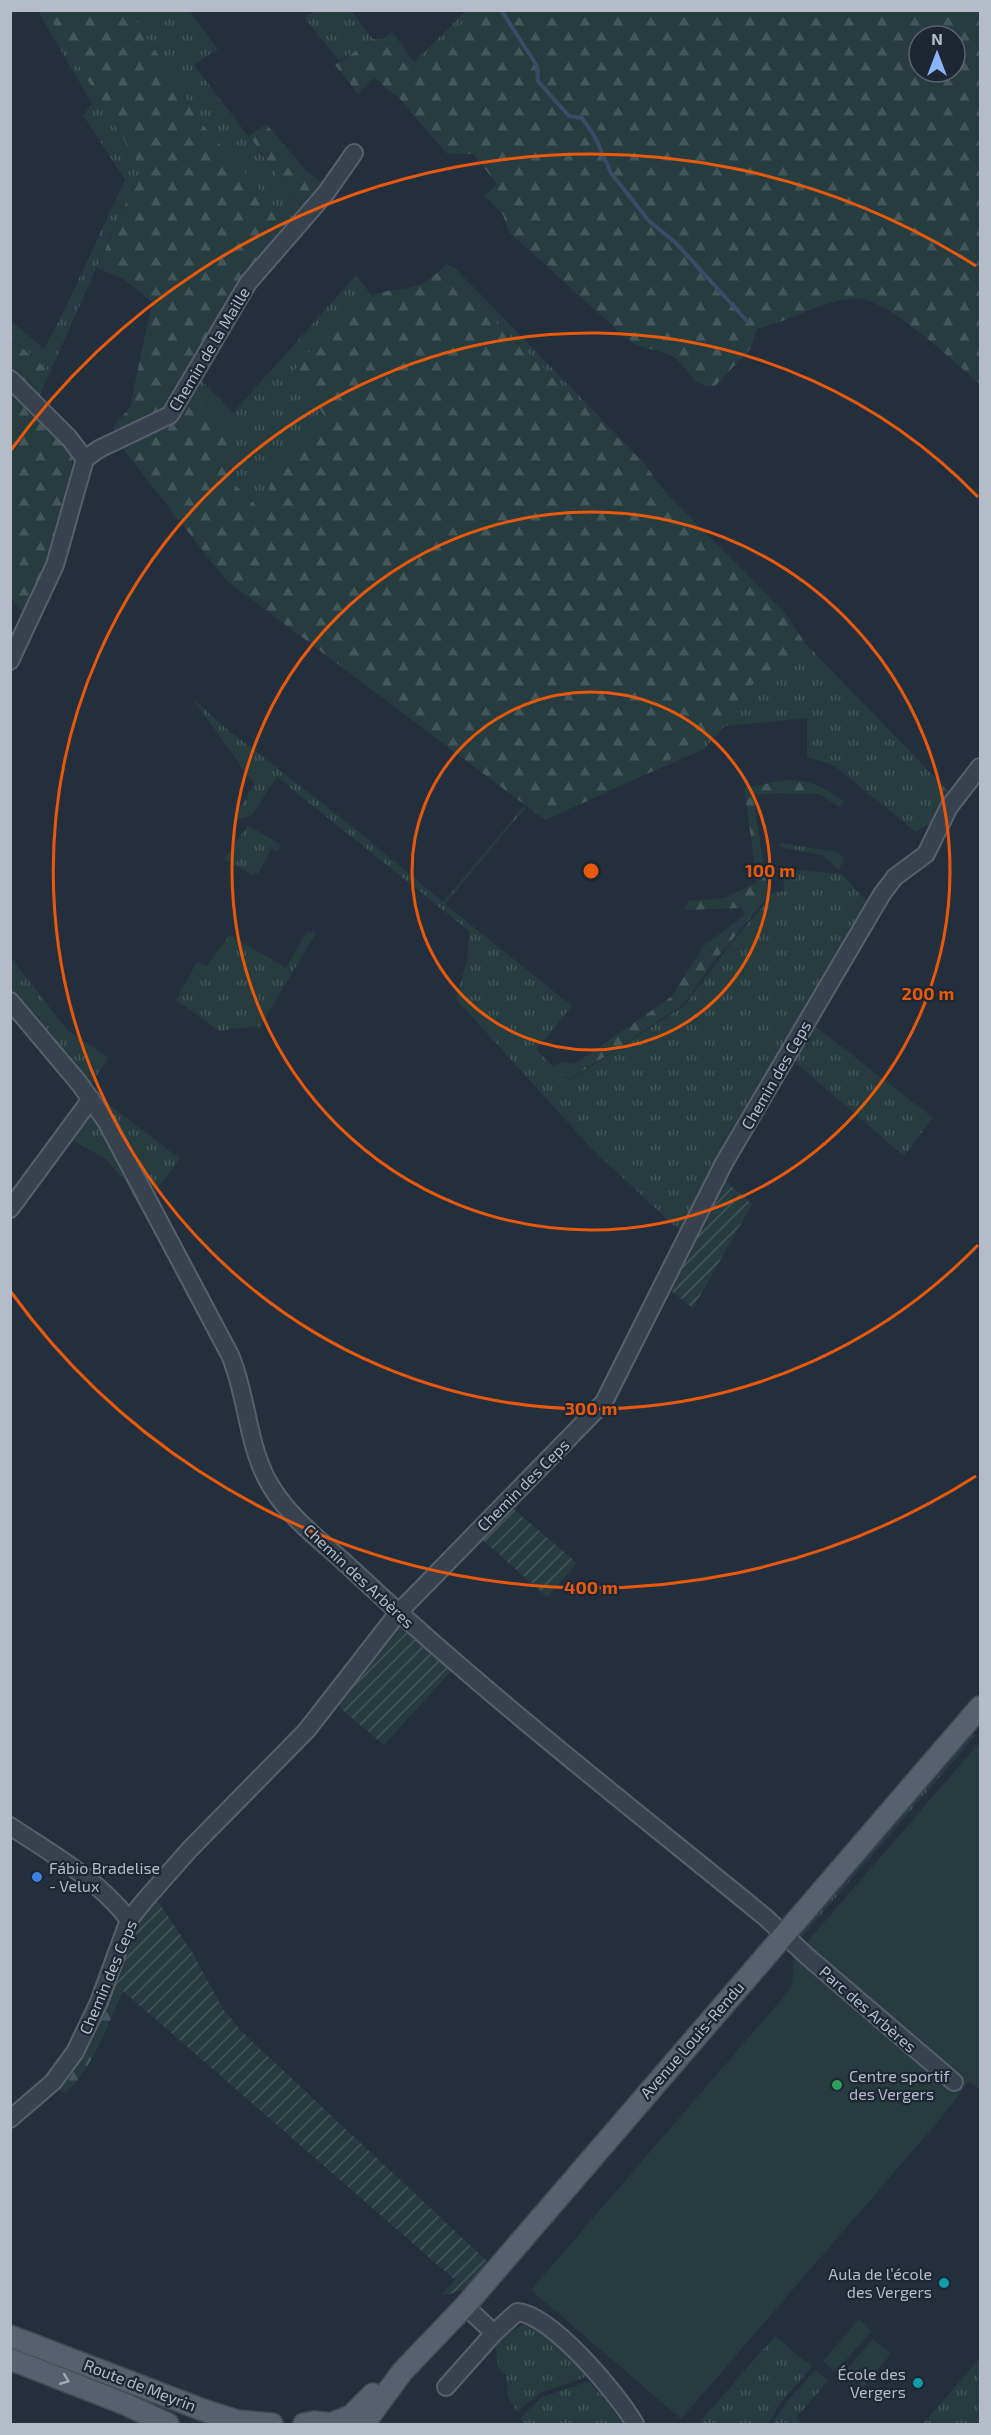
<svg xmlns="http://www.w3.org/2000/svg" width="991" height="2435" font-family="'Exo 2',sans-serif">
  <defs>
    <pattern id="grass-tufts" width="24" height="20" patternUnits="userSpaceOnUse" patternTransform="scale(1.5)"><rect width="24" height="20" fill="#263c3f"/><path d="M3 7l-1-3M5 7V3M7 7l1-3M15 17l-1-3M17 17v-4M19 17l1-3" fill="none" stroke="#435659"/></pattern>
    <pattern id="forest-firs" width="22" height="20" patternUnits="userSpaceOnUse" patternTransform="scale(1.5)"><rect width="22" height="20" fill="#263c3f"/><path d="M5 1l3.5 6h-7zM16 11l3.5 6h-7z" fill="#435659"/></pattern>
    <pattern id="garden-furrows" width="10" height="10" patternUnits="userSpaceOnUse" patternTransform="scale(1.5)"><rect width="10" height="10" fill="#263c3f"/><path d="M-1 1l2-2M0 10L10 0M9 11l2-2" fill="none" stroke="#435659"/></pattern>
  </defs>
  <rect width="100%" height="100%" fill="#242f3e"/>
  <!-- grass -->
  <g fill="url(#grass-tufts)">
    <polygon points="38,11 46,11 141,168 50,372 11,338 10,320 44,349 64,311 125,180 83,115 92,104"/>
    <polygon points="130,11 189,11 218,49 194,65 305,211 285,233 281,215 203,125"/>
    <polygon points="314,11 351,11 373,39 339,61 305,18"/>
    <polygon points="466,11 473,11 417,78 382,39 392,32 414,62"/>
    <polygon points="447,264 456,269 643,462 459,288 438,272"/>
    <polygon points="356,275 372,296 338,320 294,371 327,420 272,465 267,504 259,507 235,485 230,426 194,393 199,378 233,413"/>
    <polygon points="805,643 951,794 930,823 916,832 833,765 807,757 807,718 725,726 704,749 658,769 731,711 753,684"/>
    <polygon points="192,698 222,725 358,831 443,902 524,806 526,807 445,904 572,1006 536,1050 569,1081 685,1005 733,940 768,901 768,894 784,891 783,869 842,874 870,905 683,1234 591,1148 456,999 467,959 469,931 277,777 252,815 232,821 254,784"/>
    <polygon points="248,825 281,845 278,851 271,849 258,874 255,872 253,875 224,859"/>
    <polygon points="781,843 836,852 844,858 839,870 822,855 780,847"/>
    <polygon points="307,931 316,933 259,1028 256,1026 219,1031 176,1000 197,962 207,966 230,935 286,968"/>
    <polygon points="10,956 67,1030 109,1058 91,1084 11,991"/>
    <polygon points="811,1023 933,1118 904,1156 790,1058"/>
    <polygon points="99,1097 180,1159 153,1194"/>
    <polygon points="86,1113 93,1113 222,1347 278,1512 257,1478 226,1368 216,1346 125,1181 106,1159 67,1137"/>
    <polygon points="971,1733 975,1736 800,1939 795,1935"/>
    <polygon points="527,2321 580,2360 577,2363 586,2377 540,2393 517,2412 508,2397 506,2375 498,2367 495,2343"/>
    <polygon points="775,2336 812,2367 781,2403 768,2424 698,2424"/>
    <polygon points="979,2359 980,2424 923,2424"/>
    <polygon points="815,2370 828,2381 796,2418 803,2424 772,2424 784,2405"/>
    <polygon points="589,2381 598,2393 602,2392 622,2424 523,2424 521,2417 542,2397"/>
  </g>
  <!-- forest -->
  <g fill="url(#forest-firs)" fill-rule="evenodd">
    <polygon points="46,11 130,11 203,125 281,215 285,233 169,410 117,437 113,427 130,407 152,302 122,278 97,268 141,168"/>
    <path d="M 473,11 L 980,11 L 980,384 C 955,363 885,295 853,298 C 820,302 789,321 757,329 L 750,349 L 716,385 C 698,392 688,369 675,358 C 664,349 643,351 627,339 L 509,232 L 503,215 L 485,196 L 497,184 L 473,154 L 446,153 L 399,98 L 374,78 L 358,94 L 335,65 L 373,39 L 382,39 L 417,77 ZM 919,36 L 955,36 L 955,72 L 919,72 Z"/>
    <polygon points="266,124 306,170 323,184 305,211 249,136"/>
    <path d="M 438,272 L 459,288 L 643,462 L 665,492 L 785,613 L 805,643 L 753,684 L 731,711 L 658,769 L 545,820 L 226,580 L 119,444 L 166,422 L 199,378 L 194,393 L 230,426 L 235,485 L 258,507 L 267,504 L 272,465 L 327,420 L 294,371 C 316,345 339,313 370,297 C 396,284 412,296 438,272 Z"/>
    <polygon points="10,338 50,372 37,400 11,373"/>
    <polygon points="10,387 66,443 73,460 54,550 27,616 11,598"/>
    <path d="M 786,780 C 814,781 822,786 844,802 L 839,807 L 819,794 L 774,793 L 753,795 L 768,894 L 765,900 L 716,959 L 684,1004 L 569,1080 L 553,1066 L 563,1062 L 575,1064 L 671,997 L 704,946 L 745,915 L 741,908 L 685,910 L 688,901 L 725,898 L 757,882 L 744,788 Z"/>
    <path d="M 111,1987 L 123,1991 C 107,2025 94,2067 66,2092 L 61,2092 L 58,2087 Z"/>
  </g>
  <!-- park -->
  <g fill="#263c3f">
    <polygon points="980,1742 980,2090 969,2081 942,2117 681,2419 531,2290 792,1987 794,1957"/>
    <polygon points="859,2319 872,2331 835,2372 823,2361"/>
    <polygon points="873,2339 891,2354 863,2387 845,2371"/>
  </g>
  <!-- garden -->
  <g fill="url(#garden-furrows)">
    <polygon points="721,1177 752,1204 693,1308 667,1288"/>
    <polygon points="509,1505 577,1563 547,1597 479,1537"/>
    <polygon points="399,1623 454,1668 384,1745 340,1708 338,1703"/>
    <path d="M 157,1900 L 192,1952 L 223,2009 L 241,2031 L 489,2263 C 472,2282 468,2293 441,2295 L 455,2280 L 123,1991 L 111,1987 L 131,1935 Z"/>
  </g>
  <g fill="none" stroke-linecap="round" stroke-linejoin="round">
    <!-- stream -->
    <polyline stroke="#394c67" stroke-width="4" points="501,10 537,66 538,81 569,116 582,118 595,137 611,173 649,221 675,242 748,322"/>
    <defs>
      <g id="minor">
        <polyline points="10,379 69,438 85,459 55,565 10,661"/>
        <polyline points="85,459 99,449 170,415 248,283 326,193 354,153"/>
        <path d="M 10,1001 L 79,1083 L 106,1121 L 230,1355 C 248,1397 247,1449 272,1488 C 293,1522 327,1545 355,1572 C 485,1694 627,1804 765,1917 L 808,1957 L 954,2082"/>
        <polyline points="10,1209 91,1099"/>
        <path d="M 10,1826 C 52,1854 99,1880 129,1920"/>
        <polyline points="10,2119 53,2082 75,2052 99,2002 129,1920 145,1900 190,1849 307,1730 398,1613 604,1402 724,1163 882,894 895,877 926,854 949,807 980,767"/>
        <path d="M 465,2306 L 494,2333 L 517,2312 C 551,2314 618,2394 635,2424"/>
        <polyline points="446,2387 494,2333"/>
      </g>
      <g id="major">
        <polyline points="10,2336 203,2410 237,2421 272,2424"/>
        <polyline points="10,2359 125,2404 168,2424"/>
        <polyline points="304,2424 314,2422 332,2424"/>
        <polyline points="330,2424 351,2416 373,2394"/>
        <polyline points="364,2424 402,2372 465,2306 980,1707"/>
      </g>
    </defs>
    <!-- minor casing -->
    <use href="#minor" stroke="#565f6c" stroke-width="20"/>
    <!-- major casing -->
    <use href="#major" stroke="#414a57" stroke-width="24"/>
    <!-- minor -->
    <use href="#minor" stroke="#38414e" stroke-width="16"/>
    <!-- major -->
    <use href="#major" stroke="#56606e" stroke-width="21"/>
  </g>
  <!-- one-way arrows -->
  <defs><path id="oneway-chevron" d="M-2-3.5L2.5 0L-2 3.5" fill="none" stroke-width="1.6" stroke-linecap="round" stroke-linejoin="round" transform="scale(1.5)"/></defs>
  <use stroke="#a1aab7" href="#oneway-chevron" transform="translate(65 2380) rotate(22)"/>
  <!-- distance rings -->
  <g fill="none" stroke="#e8590c" stroke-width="3">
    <circle cx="591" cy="871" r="179"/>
    <circle cx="591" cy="871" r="359"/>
    <path d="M978 1245A538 538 0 1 1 978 497"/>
    <path d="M976 1476A717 717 0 0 1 11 1292M11 450A717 717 0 0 1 976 266"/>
  </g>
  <!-- markers -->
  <circle fill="#3f7fe0" stroke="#1d2633" stroke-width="2" cx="37" cy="1877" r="6"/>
  <circle fill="#2e9e5b" stroke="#1d2633" stroke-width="2" cx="837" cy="2085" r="6"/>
  <g fill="#0f9aa8" stroke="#1d2633" stroke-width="2">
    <circle cx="944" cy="2283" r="6"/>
    <circle cx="918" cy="2383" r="6"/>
  </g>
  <g text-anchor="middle" stroke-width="4.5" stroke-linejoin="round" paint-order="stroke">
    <!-- street labels -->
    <g font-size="16" fill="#b4bcc9" stroke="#1d2633">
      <text transform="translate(209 349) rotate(-59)" y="6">Chemin de la Maille</text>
      <text transform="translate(776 1075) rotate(-60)" y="6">Chemin des Ceps</text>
      <text transform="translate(523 1485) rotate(-45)" y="6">Chemin des Ceps</text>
      <text transform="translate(359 1576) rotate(43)" y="6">Chemin des Arbères</text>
      <text transform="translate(108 1977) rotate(-67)" y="6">Chemin des Ceps</text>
      <text transform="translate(868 2009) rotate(41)" y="6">Parc des Arbères</text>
      <text transform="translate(692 2040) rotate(-49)" y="6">Avenue Louis-Rendu</text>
      <text transform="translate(140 2385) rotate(21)" y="6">Route de Meyrin</text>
    </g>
    <!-- poi labels -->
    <g font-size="16" fill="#b4bcc9" stroke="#1d2633" text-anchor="start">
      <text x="49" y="1874">Fábio Bradelise<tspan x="49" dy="18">- Velux</tspan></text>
      <text x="849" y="2082">Centre sportif<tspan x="849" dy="18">des Vergers</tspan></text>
      <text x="932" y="2280" text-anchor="end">Aula de l’école<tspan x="932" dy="18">des Vergers</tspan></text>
      <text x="906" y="2380" text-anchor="end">École des<tspan x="906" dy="18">Vergers</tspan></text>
    </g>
  </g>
  <circle cx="591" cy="871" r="9" fill="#e8590c" stroke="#1d2633" stroke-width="3"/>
  <g font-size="18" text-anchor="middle" font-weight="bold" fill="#e8590c" stroke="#1d2633" stroke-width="4.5" stroke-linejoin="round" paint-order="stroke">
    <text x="770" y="877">100 m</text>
    <text x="928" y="1000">200 m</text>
    <text x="591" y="1415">300 m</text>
    <text x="591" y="1594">400 m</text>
  </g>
  <!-- border -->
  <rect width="991" height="2435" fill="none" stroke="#b4bcc9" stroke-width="24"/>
  <!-- north arrow -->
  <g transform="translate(937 54)"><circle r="28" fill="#1d2633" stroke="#59626f" stroke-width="1.5"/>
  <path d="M0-4.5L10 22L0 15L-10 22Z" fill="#8ab4f8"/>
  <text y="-9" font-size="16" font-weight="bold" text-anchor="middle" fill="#b4bcc9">N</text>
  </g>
</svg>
